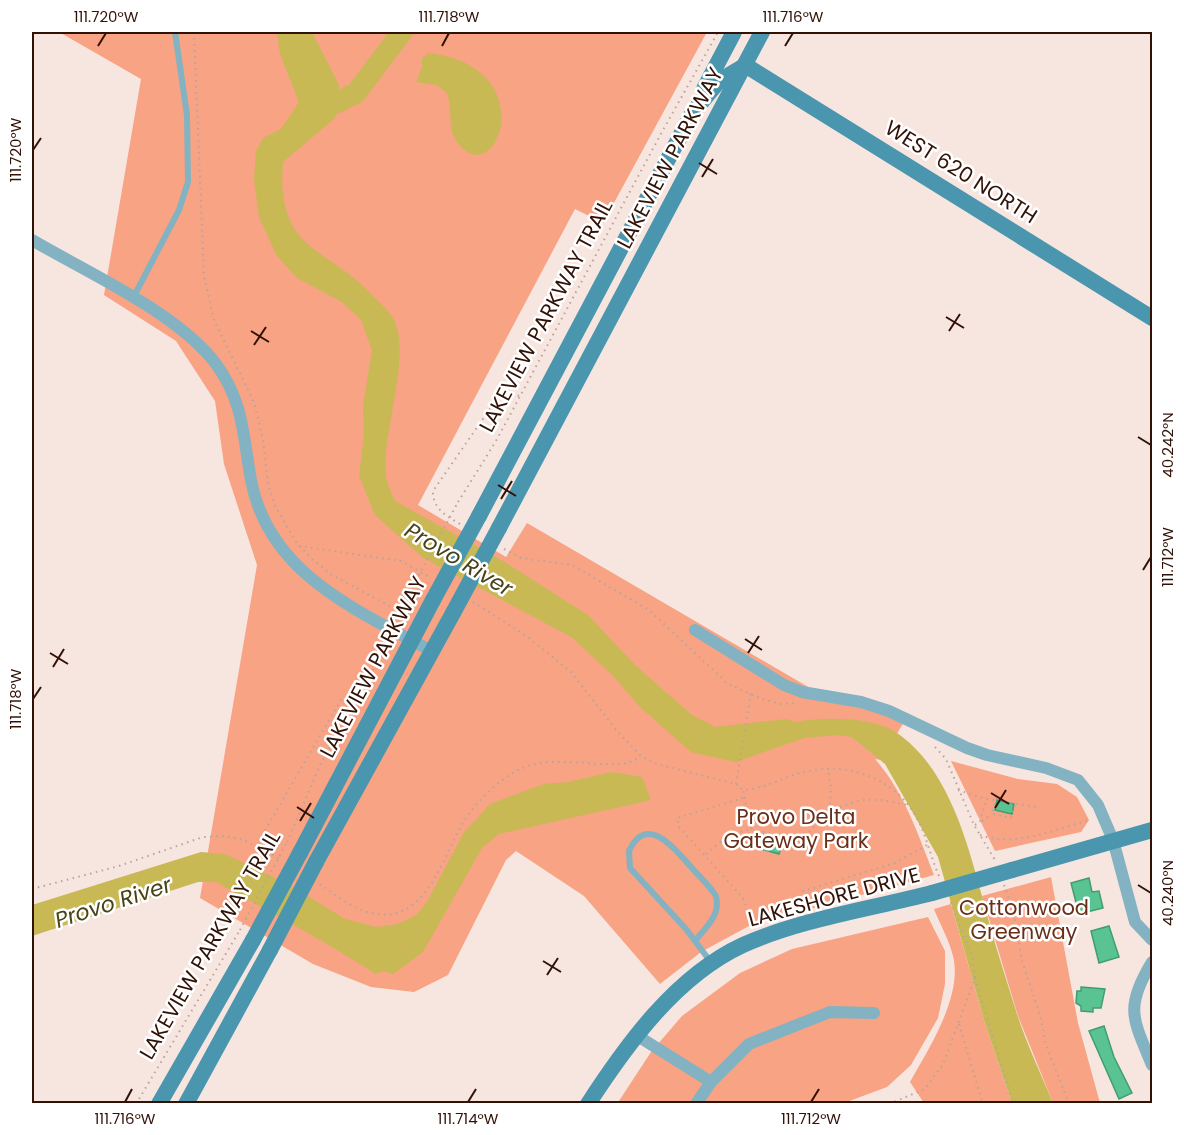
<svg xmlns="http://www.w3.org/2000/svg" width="1184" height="1135" font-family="Poppins,sans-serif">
  <rect width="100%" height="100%" fill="#f7e5df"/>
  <!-- green -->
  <g fill="#f7a384">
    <path d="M 59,32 L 707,32 L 603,223 L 575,209 L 418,505 L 506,557 L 527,523 L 834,702 L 858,705 L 904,722 L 881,760 L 875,759 C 904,792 918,834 934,875 L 749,926 L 701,952 L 660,984 L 584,896 L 516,851 L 506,860 L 448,975 L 414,992 L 371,987 L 313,964 L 200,898 L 257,565 L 224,464 L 215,401 L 176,341 L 104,295 L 141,79 Z"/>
    <polygon points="951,761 1018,779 1057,784 1077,797 1089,820 1081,832 995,851"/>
    <polygon points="1051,877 1078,1023 1100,1103 1053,1103 1018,1016 982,896"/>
    <path d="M 951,904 L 985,1024 L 1012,1103 L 924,1103 L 910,1082 C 929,1048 963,996 953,956 C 949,940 940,924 934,909 Z"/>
    <polygon points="928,917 945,951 945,984 938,1018 911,1065 887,1087 844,1103 617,1104 651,1052 682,1016 740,973 792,949"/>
  </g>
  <!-- water -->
  <g fill="#c8b955">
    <path d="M 277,32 L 312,32 L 339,85 L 335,118 L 283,162 C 276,254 326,244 375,298 C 381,304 389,311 393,318 C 413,355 381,432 386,476 C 387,484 392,493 395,501 L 503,561 L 588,615 L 636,666 L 692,715 L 715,727 L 787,719 L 795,722 C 824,717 872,716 897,733 C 948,768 967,841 982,896 C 992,936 1005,975 1017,1014 C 1027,1045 1041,1074 1053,1103 L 1012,1103 L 985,1024 L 938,857 L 885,764 L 852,737 L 838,735 L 804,738 L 736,762 L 691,752 L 639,706 L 615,678 L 573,638 L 422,557 L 375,515 L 359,476 L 364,435 L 363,406 L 372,350 L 361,320 L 342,302 L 297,278 L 277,256 L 259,217 L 254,179 L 256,151 L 263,138 L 281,129 L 299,102 L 280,54 Z"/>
    <path d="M 429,53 C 546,67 495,195 457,142 C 447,128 453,109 447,93 L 437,85 L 416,82 L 422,67 L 422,58 Z"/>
    <path d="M 612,772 L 642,777 L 651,800 L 499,834 L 482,848 L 423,952 L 393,974 L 383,971 L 376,974 C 325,941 270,912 216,882 L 198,882 L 32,936 L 32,905 L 201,852 L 224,854 L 238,860 L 286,883 L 345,919 L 376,927 L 398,924 L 416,915 L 427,902 L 463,834 L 490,804 L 544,784 L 568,782 Z"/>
  </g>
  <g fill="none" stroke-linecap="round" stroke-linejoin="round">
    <!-- river -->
    <polyline stroke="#c8b955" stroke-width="21" points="313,114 356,93 402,32"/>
  </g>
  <!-- building -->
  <g fill="#5ac392" stroke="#419d73" stroke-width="1.5">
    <polygon points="997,800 1014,804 1012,814 995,810"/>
    <polygon points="762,835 783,841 779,854 758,848"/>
    <polygon points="1089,878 1092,892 1099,891 1103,908 1079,914 1071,883"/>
    <polygon points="1109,926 1119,957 1099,963 1091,931"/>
    <polygon points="1081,987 1105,989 1101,1008 1093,1008 1093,1012 1081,1011 1081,1006 1076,1003 1077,991 1081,991"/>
    <polygon points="1104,1026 1114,1057 1132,1093 1119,1099 1089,1031"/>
  </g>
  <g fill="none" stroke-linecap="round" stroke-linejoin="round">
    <!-- path -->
    <g stroke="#b9a39b" stroke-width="2" stroke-dasharray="1.5 4.5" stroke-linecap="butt">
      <polyline points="194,32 204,276 214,320 254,402 263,440 268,484 275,506 296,542 313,560 332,575 397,610"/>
      <polyline points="458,502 496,441 663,130 717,34"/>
      <path d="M 460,524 C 445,515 433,509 433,491 L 496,400 L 506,393 L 520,396"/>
      <polyline points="299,546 401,561 431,578"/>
      <polyline points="504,549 521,558 572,565 649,610 728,684 762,699 781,704 798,703"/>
      <path d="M 473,602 L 525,635 L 571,672 L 616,730 L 641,756 L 657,764 L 736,784 L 743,790 C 766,789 786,775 809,771 C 852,762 897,780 918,820 C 927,838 931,858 939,876"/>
      <polyline points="396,619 397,610 413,586"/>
      <polyline points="935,747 946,759 974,825 995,860"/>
      <polyline points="736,784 751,693"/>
      <polyline points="958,790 986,799 1037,807"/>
      <polyline points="743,798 677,818 679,827 743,898 751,919"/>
      <polyline points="996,798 992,814 1011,818 1016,802"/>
      <path d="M 829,812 C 861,797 872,797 907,805"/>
      <polyline points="982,821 992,814"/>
      <polyline points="975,825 980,822 986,799"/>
      <polyline points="751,829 789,838 809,832 829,812 831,790 828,768"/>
      <path d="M 980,835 C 1016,848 1054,829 1090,820"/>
      <polyline points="287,842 321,763 389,642"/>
      <polyline points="256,846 342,698 357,699"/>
      <polyline points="706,854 730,834 751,829 743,790"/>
      <path d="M 320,884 C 337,896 355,911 376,914 C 429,922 444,851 466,818 C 479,799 500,779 520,769 C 558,751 617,775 640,757"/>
      <polyline points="1004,885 1013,910 1022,961 1040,1015 1046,1045 1069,1104"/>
      <polyline points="32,889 119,866 203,837 225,836 244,840 280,859"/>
      <polyline points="793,907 803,891 895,863 929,844"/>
      <polyline points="975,978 1013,1104"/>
      <polyline points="959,1024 983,1104"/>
      <polyline points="136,1104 240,930"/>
      <polyline points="889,1104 925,1089 943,1064 975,978 972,957 950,900"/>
    </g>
    <!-- lane -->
    <g stroke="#83b2c2" stroke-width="6">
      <polyline points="133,298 179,210 188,182 187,115 175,32"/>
      <path d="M 695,941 C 706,927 721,915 716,896 C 709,885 699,876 691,867 C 676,850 647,812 629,851 L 630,868 L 686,929 L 710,961"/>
    </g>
    <!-- street -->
    <g stroke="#83b2c2" stroke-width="12">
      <path d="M 32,240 C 88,273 178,313 216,364 C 244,402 243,437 251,480 C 269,575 358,610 433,652"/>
      <polyline points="695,630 784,685 802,692 861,702 889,711 967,748 987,755 1046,768 1078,780 1098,805 1113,840 1135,922 1152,940"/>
      <path d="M 1152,962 C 1124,1008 1133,1019 1152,1065"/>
      <polyline points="636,1035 711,1082"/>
      <polyline points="696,1104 711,1082 749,1044 830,1012 874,1013"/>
    </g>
    <!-- secondary -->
    <g stroke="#4a96ae" stroke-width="16">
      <polyline points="745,65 1152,318"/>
      <polyline points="704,89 734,32"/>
      <polyline points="479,516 693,112 719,81 744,66"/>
      <polyline points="499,528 762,32"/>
      <polyline points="300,853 433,600"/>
      <polyline points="316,862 453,613"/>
      <polyline points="1012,870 1152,830"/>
      <polyline points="159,1104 253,940"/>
      <polyline points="186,1104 270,950"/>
      <path d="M 588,1104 C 627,1044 676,976 743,945 C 801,919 870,909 932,893"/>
    </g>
    <!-- path-bridge -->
    <g stroke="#b9a39b" stroke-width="2" stroke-dasharray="1.5 4.5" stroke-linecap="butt">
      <polyline points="413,586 458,502"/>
      <polyline points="240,930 287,842"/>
    </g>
    <!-- secondary-bridge -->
    <g stroke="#4a96ae" stroke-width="16">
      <polyline points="433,600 479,516"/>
      <polyline points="453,613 499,528"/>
      <polyline points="932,893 1012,870"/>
      <polyline points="253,940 300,853"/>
      <polyline points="270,950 316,862"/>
    </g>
  </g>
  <!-- ticks -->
  <path fill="none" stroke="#311207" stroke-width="2" d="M 98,46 L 106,33M 442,46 L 449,33M 785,46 L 793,33M 33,150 L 41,138M 699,163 L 717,174M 702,177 L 713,159M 946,317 L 964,328M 251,331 L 269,342M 949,331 L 960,314M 254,345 L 266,327M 1138,437 L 1151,445M 498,485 L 516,496M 501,499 L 512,481M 1143,570 L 1151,557M 745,639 L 762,650M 50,653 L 68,664M 748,653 L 759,636M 53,667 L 64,649M 33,699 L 41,687M 991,793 L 1009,804M 297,807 L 314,818M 995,808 L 1006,790M 300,821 L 311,803M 1138,885 L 1151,893M 543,961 L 561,972M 547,975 L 558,958M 125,1102 L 132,1089M 468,1102 L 476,1089M 811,1102 L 819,1089"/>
  <g text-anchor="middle" stroke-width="5" stroke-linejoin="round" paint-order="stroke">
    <!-- street labels -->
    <g font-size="21" fill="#311207" stroke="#fff">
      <text transform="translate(670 158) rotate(-62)" y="7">LAKEVIEW PARKWAY</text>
      <text transform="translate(961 172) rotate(32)" y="7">WEST 620 NORTH</text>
      <text transform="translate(546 316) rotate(-62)" y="7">LAKEVIEW PARKWAY TRAIL</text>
      <text transform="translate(373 667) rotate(-62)" y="7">LAKEVIEW PARKWAY</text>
      <text transform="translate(834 897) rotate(-15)" y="7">LAKESHORE DRIVE</text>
      <text transform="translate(210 945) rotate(-60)" y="7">LAKEVIEW PARKWAY TRAIL</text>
    </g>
    <!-- park labels -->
    <g font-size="21" fill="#6a2f18" stroke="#fff">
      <text x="796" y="824">Provo Delta<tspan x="796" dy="24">Gateway Park</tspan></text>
      <text x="1024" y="915">Cottonwood<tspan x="1024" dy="24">Greenway</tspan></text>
    </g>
    <!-- water labels -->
    <g font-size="22" font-style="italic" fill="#484218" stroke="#fff">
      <text transform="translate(459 559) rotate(31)" y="8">Provo River</text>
      <text transform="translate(113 902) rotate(-18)" y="8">Provo River</text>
    </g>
  </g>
  <!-- border -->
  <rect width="1184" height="1135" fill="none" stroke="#ffffff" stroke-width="66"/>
  <rect x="33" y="33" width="1118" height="1069" fill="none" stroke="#311207" stroke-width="2"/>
  <g font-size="15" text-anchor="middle" fill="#311207">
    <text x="106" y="22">111.720°W</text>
    <text x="449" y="22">111.718°W</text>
    <text x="793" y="22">111.716°W</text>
    <text transform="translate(16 150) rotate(-90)" y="5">111.720°W</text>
    <text transform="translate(1168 445) rotate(-90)" y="5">40.242°N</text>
    <text transform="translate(1168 557) rotate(-90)" y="5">111.712°W</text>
    <text transform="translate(16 699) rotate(-90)" y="5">111.718°W</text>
    <text transform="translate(1168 893) rotate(-90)" y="5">40.240°N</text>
    <text x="125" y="1124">111.716°W</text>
    <text x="468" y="1124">111.714°W</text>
    <text x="811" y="1124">111.712°W</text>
  </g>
</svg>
